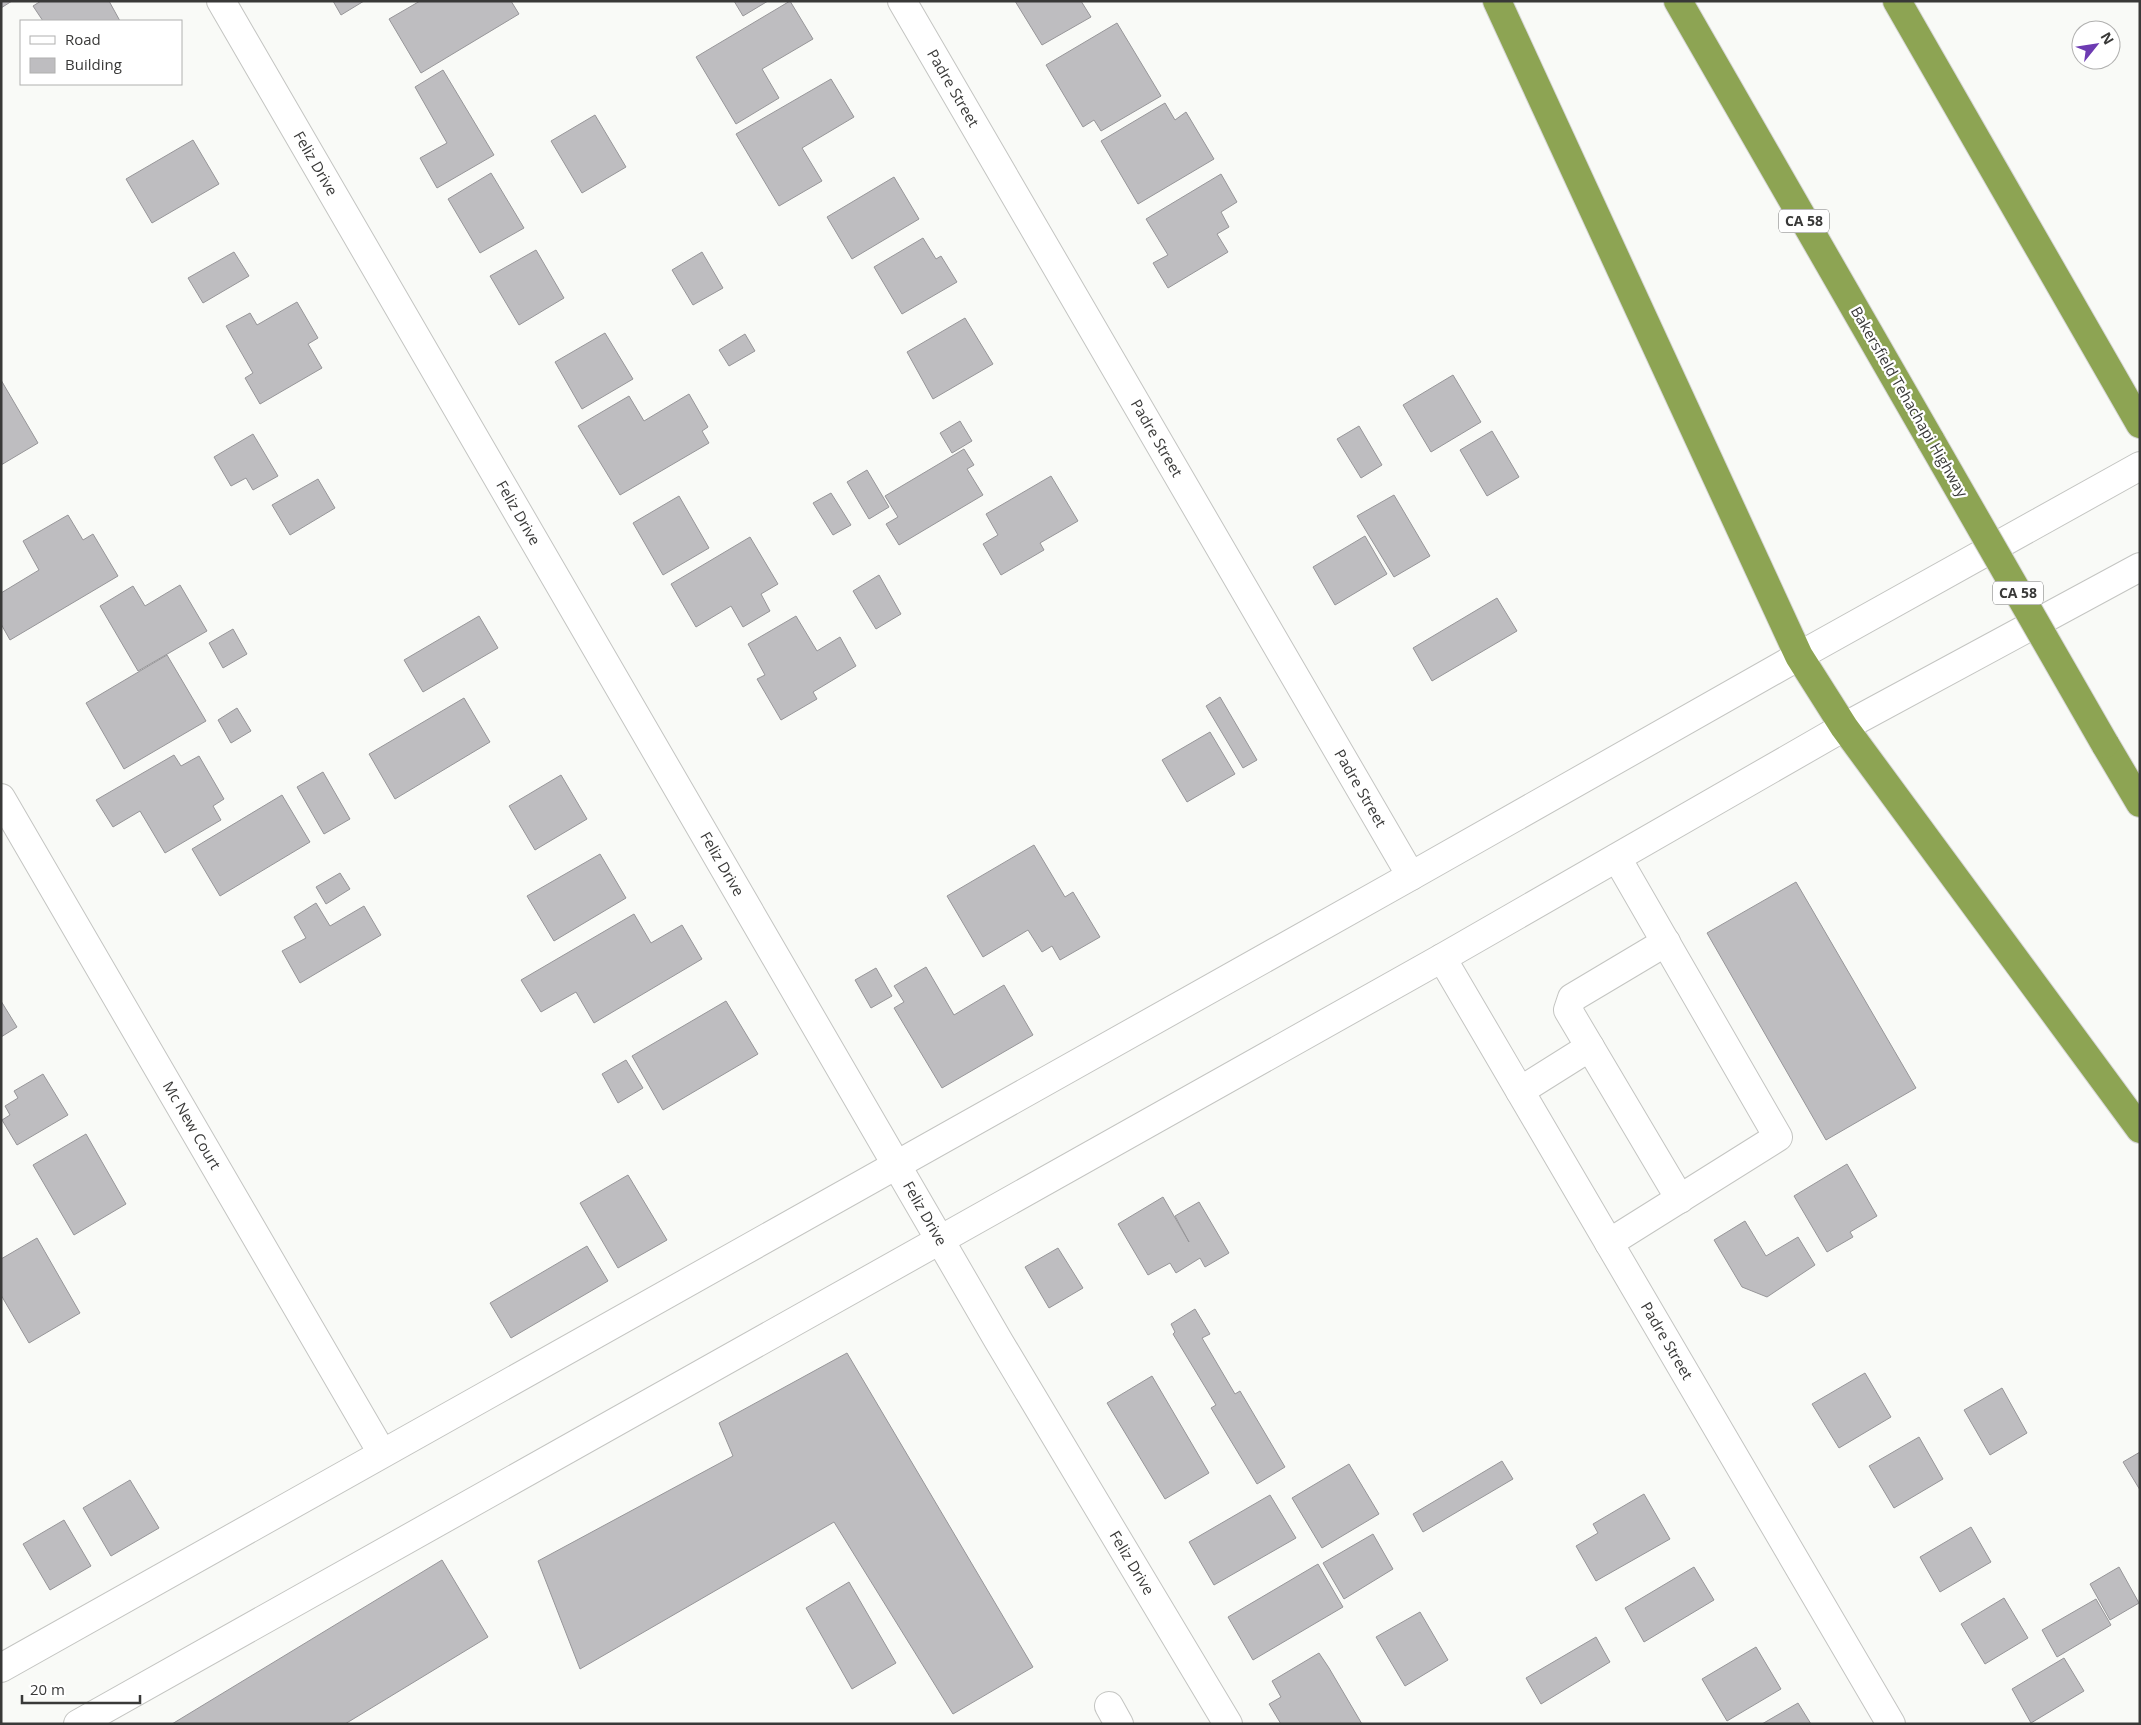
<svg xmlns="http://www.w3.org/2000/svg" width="2141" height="1725" font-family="'Open Sans',sans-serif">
  <rect width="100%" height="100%" fill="#f9faf7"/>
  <!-- building -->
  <g fill="#bebdc0" stroke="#979699">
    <polygon points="1,1 12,1 1,8"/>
    <polygon points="41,1 109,1 120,21 43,21 33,6"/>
    <polygon points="333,1 364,1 341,15"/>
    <polygon points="420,1 511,1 519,14 421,73 389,19"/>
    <polygon points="734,1 768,1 743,16"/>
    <polygon points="790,1 813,39 762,69 779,98 736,124 696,57"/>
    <polygon points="1015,1 1081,1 1091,17 1042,45"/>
    <polygon points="1117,23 1161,96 1101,131 1094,120 1083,127 1046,65"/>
    <polygon points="443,70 494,155 437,188 420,158 447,143 415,87"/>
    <polygon points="831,79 854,117 802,148 822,181 779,206 736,134"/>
    <polygon points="1165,103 1175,120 1186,112 1214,159 1138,204 1101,141"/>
    <polygon points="595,115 626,167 582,193 551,141"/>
    <polygon points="193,140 219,184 152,223 126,179"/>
    <polygon points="491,173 524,228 480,253 448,199"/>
    <polygon points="1221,174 1237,202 1221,212 1229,227 1217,234 1228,252 1168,288 1153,263 1168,255 1146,219"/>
    <polygon points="894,177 919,219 852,259 827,217"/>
    <polygon points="923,238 936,259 941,256 957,282 902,314 874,267"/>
    <polygon points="536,250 564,298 519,325 490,276"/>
    <polygon points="234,252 249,276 203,303 188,278"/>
    <polygon points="702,252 723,288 693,305 672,270"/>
    <polygon points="297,302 318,338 308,344 322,368 260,404 245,378 253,373 226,326 250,313 257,325"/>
    <polygon points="965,318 993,364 933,399 907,352"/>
    <polygon points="605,333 633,379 582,409 555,362"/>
    <polygon points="745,334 755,351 729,366 719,350"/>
    <polygon points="1453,375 1481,422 1431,452 1403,405"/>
    <polygon points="1,380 38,443 1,465"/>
    <polygon points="689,394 708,427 702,431 709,443 620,495 578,426 629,396 644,421"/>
    <polygon points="960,421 972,441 952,453 940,433"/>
    <polygon points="1359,426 1382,465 1361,478 1337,439"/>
    <polygon points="1492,431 1519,477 1487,496 1460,450"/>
    <polygon points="253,434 278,476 253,490 246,478 231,486 214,457"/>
    <polygon points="964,449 974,465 967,469 983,495 899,545 886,524 898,517 885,496"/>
    <polygon points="867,470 889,507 869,519 847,482"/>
    <polygon points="1051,476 1078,521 1040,543 1044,550 1001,575 983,544 998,535 986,514"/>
    <polygon points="318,479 335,508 290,535 272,505"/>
    <polygon points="831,493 851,525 833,535 813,503"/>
    <polygon points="1394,495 1430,556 1394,577 1357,516"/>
    <polygon points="679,496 709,548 663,575 633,523"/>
    <polygon points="68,515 83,540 93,534 118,576 10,640 1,624 1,593 39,570 23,541"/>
    <polygon points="1365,536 1387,574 1335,605 1313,567"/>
    <polygon points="750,537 778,584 761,594 770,611 743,627 731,606 696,627 671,584"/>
    <polygon points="879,575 901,614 876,629 853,591"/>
    <polygon points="180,585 207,631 138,671 100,606 133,586 145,606"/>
    <polygon points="1497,598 1517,631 1432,681 1413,648"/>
    <polygon points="479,616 498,648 423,692 404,660"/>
    <polygon points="796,616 817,651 840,637 856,666 813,692 817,699 781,720 757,679 765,675 748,644"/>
    <polygon points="233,629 247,654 223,668 209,643"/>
    <polygon points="167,655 206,721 124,769 86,703"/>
    <polygon points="1220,697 1257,760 1243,768 1206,706"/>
    <polygon points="464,698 490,742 395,799 369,754"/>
    <polygon points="237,708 251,731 231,743 218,720"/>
    <polygon points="1210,732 1235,774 1187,802 1162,760"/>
    <polygon points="174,755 181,766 199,756 224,799 213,806 221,820 165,853 140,811 113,827 96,800"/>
    <polygon points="323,772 350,819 324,834 297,787"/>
    <polygon points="561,775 587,819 535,850 509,806"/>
    <polygon points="282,795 310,842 220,896 192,849"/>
    <polygon points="1034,845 1065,897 1073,892 1100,937 1060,960 1052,946 1042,952 1028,930 983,957 947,896"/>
    <polygon points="600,854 626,898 554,941 527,896"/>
    <polygon points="340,873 350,889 326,904 316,887"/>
    <polygon points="1796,882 1916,1088 1826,1140 1707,933"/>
    <polygon points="316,903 330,926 364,906 381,935 300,983 282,951 306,938 294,917"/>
    <polygon points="634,914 651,943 682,925 702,959 594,1023 576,992 541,1012 521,980"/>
    <polygon points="926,967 954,1015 1004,985 1033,1035 942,1088 894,1008 904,1002 894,986"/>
    <polygon points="876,968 892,996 871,1008 855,980"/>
    <polygon points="1,1001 17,1027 1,1037"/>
    <polygon points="726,1001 758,1054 663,1110 632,1056"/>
    <polygon points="626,1060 643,1088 618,1103 602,1074"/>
    <polygon points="43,1074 68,1115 17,1145 2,1120 10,1115 5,1106 18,1098 14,1091"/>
    <polygon points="86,1134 126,1204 74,1235 33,1165"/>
    <polygon points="1847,1164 1877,1216 1850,1232 1853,1237 1827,1252 1794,1196"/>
    <polygon points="628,1175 667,1240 618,1268 580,1203"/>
    <polygon points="1163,1197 1189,1242 1175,1216 1199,1202 1229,1253 1205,1267 1200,1258 1176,1273 1170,1263 1148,1275 1118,1224"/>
    <polygon points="1745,1221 1766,1256 1798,1237 1815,1265 1767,1297 1742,1287 1714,1240"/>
    <polygon points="37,1238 80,1313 29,1343 1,1295 1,1259"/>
    <polygon points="587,1246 608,1281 511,1338 490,1303"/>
    <polygon points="1058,1248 1083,1288 1049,1308 1025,1267"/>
    <polygon points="1195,1309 1210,1334 1202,1338 1235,1394 1240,1391 1285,1467 1257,1484 1211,1408 1216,1405 1173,1334 1175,1332 1171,1324"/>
    <polygon points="847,1353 1033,1667 953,1714 834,1522 580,1669 538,1561 733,1456 719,1423"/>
    <polygon points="1865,1373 1891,1417 1839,1448 1812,1404"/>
    <polygon points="1152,1376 1209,1473 1165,1499 1107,1403"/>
    <polygon points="2002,1388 2027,1433 1990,1455 1964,1410"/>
    <polygon points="1919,1437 1943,1479 1894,1508 1869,1466"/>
    <polygon points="2140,1452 2140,1490 2123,1462"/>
    <polygon points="1502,1461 1513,1479 1423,1532 1413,1514"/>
    <polygon points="1349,1464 1379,1514 1322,1548 1292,1498"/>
    <polygon points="130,1480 159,1528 111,1556 83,1508"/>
    <polygon points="1644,1494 1670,1539 1596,1581 1576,1546 1598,1533 1593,1524"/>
    <polygon points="1270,1495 1296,1538 1214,1585 1189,1542"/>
    <polygon points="64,1520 91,1566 50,1590 23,1544"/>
    <polygon points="1971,1527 1991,1562 1940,1592 1920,1557"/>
    <polygon points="1373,1534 1393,1569 1344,1599 1323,1563"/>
    <polygon points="442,1560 488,1637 345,1724 172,1724"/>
    <polygon points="1318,1564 1343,1607 1253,1660 1228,1617"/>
    <polygon points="1694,1567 1714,1600 1644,1642 1625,1608"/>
    <polygon points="2119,1567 2139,1603 2110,1620 2090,1584"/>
    <polygon points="849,1582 896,1663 852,1689 806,1608"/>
    <polygon points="2004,1598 2028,1638 1985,1664 1961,1624"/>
    <polygon points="2096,1599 2111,1625 2057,1657 2042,1630"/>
    <polygon points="1420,1612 1448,1660 1405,1686 1376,1637"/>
    <polygon points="1596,1637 1610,1662 1541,1704 1526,1678"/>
    <polygon points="1756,1647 1781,1689 1727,1721 1702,1679"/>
    <polygon points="1319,1653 1329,1668 1362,1724 1281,1724 1269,1704 1281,1697 1272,1681"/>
    <polygon points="2064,1658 2084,1691 2031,1723 2012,1689"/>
    <polygon points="1798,1703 1811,1724 1762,1724"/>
  </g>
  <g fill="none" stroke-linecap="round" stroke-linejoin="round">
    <defs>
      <g id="minor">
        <path id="s1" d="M 221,1 L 998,1340 L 1228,1724"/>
        <path id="s2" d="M 902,1 L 1411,876"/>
        <path id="s3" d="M 1,798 L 382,1453"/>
        <polyline points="1666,942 1572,998 1568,1010 1680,1199"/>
        <path id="s4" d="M 1442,958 L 1891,1724"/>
        <polyline points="1520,1091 1590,1047"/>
        <polyline points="1609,1243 1778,1137 1617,858"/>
        <polyline points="1,1668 1411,876 1799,656 2140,466"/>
        <polyline points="1109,1706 1119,1724"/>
        <polyline points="78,1724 1442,958 1844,727 2140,567"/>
      </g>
      <g id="highway">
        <polyline points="1497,1 1799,656 1844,727 2140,1129"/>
        <polyline points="1678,1 1931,441"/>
        <polyline points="1897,1 2140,424"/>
        <polyline points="2105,744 2140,803"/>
      </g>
    </defs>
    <!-- minor casing -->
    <use href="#minor" stroke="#c4c5c2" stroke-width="30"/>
    <!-- highway casing -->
    <use href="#highway" stroke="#d7d7d7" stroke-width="30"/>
    <!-- minor -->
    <use href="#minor" stroke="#fff" stroke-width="28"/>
    <!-- highway -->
    <use href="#highway" stroke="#8da453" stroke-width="28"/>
    <defs>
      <polyline id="highway-bridge" points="1931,441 2105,744"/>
    </defs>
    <!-- highway-bridge casing -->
    <use href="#highway-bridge" stroke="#d7d7d7" stroke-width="30" stroke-linecap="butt"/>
    <!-- highway-bridge -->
    <use href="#highway-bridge" stroke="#8da453" stroke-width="28"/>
  </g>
  <g text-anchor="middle" stroke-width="4.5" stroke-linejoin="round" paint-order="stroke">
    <!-- shield labels -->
    <g fill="#fff" stroke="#747474" stroke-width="1">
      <rect x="1779" y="209.5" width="50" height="23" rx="4"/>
      <rect x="1993" y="581.5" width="50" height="23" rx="4"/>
    </g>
    <g font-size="14" font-weight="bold" fill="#393938">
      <text x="1804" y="226">CA 58</text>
      <text x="2018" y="598">CA 58</text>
    </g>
    <!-- street labels -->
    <g font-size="15" fill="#393938" stroke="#fff">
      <text dy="5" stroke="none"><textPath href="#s2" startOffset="101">Padre Street</textPath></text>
      <text dy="5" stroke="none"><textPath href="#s1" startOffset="188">Feliz Drive</textPath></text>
      <text transform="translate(1909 402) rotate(60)" y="5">Bakersfield Tehachapi Highway</text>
      <text dy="5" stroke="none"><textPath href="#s2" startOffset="506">Padre Street</textPath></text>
      <text dy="5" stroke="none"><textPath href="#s1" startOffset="592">Feliz Drive</textPath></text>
      <text dy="5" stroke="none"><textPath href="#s2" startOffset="911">Padre Street</textPath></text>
      <text dy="5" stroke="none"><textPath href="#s1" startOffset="998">Feliz Drive</textPath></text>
      <text dy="5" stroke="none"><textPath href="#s3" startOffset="379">Mc New Court</textPath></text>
      <text dy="5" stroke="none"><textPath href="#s1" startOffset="1402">Feliz Drive</textPath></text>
      <text dy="5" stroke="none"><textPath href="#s4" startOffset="444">Padre Street</textPath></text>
      <text dy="5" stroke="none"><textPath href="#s1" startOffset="1808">Feliz Drive</textPath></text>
    </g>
  </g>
  <!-- border -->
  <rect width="2141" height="1725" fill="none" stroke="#393938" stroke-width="5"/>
  <!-- legend -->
  <rect x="20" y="20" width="162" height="65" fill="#ffffff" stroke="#b0b0af"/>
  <rect x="30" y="36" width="25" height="8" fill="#ffffff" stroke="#b0b0af"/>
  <text x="65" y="45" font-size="15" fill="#393938">Road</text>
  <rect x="30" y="58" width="25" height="15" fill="#bebdc0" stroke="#b0b0af"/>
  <text x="65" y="70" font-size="15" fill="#393938">Building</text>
  <!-- north arrow -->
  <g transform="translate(2096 45) rotate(60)"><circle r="24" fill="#ffffff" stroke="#b0b0af"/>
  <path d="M0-4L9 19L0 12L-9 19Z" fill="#6d3bb2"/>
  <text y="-8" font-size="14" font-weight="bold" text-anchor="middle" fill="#393938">N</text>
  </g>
  <!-- scale -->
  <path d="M22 1695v8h118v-8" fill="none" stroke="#393938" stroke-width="2.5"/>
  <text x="30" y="1695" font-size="15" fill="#393938" stroke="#ffffff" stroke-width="4" paint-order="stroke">20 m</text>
</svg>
